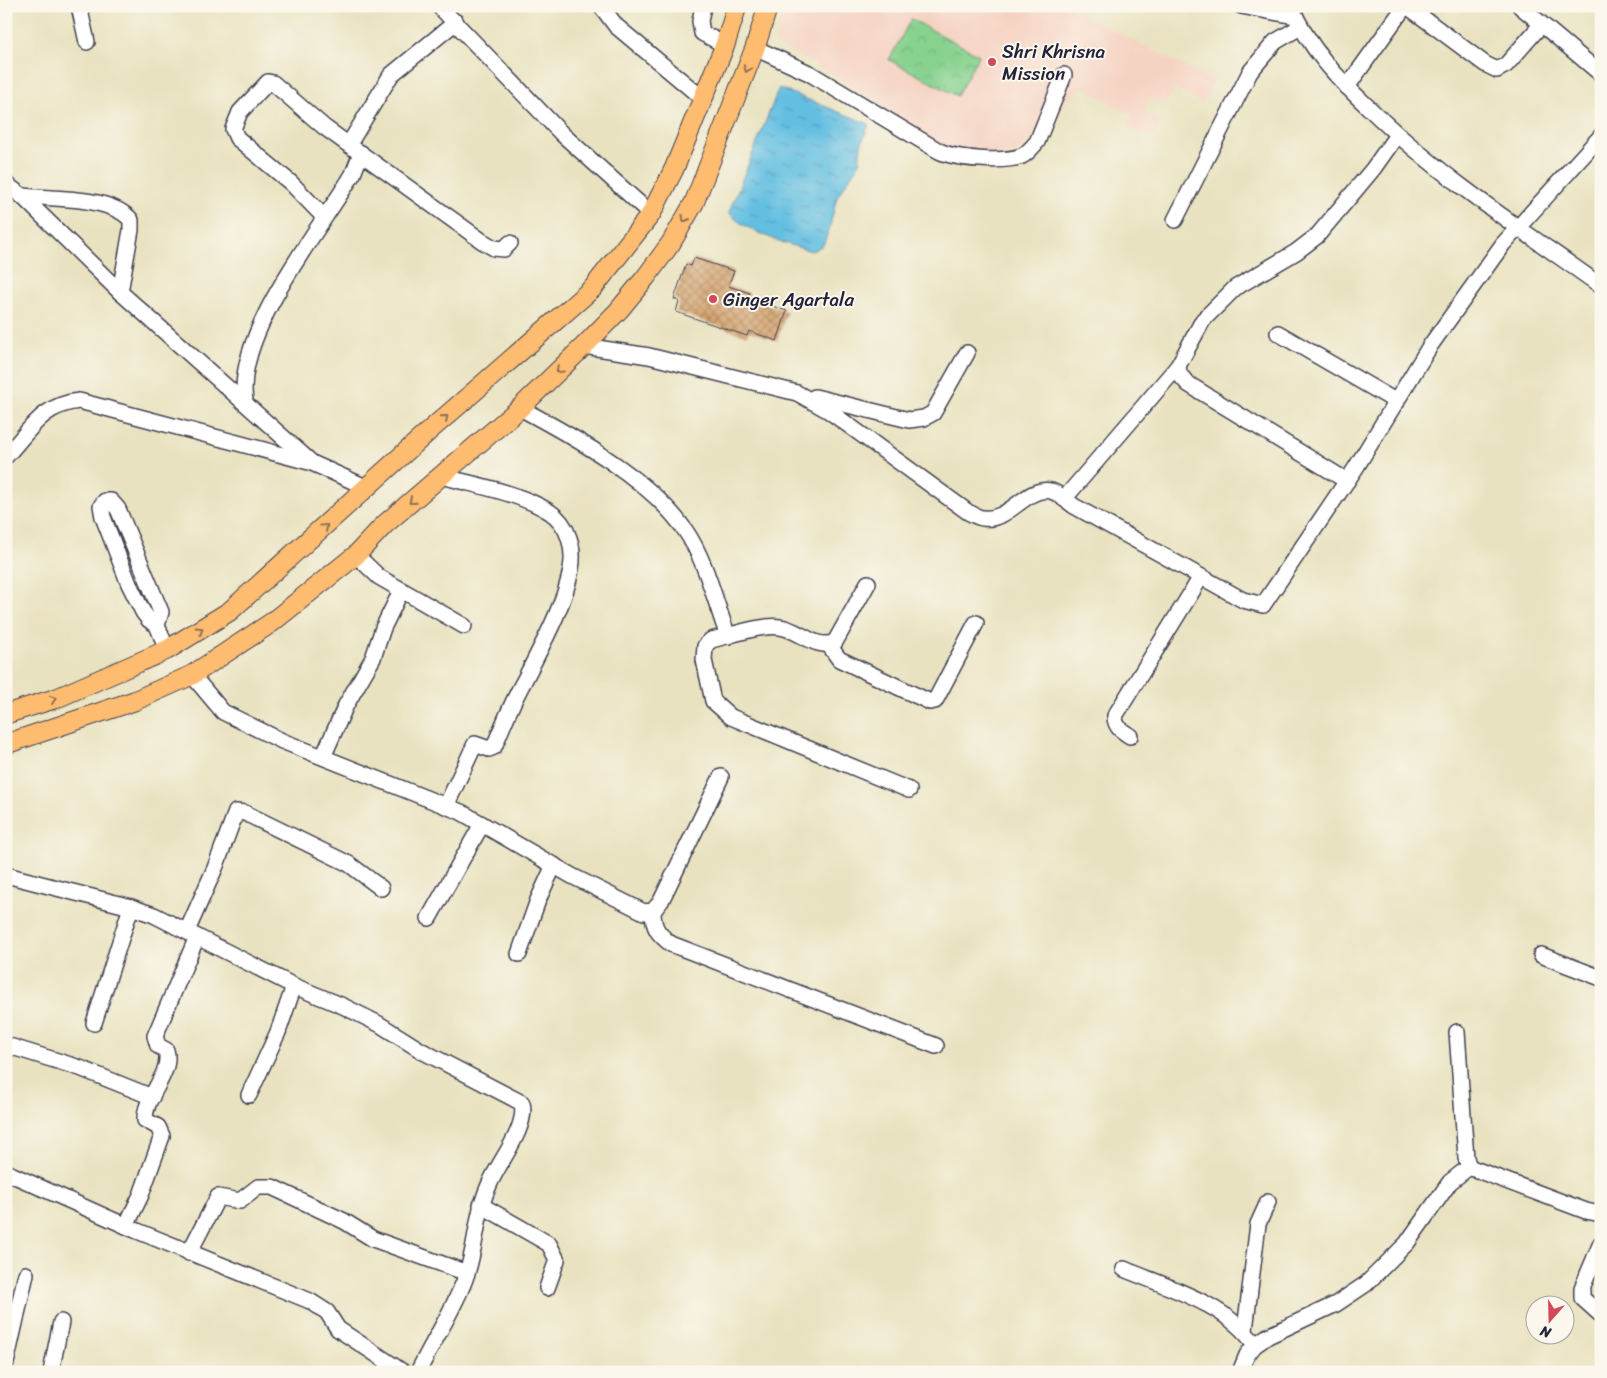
<svg xmlns="http://www.w3.org/2000/svg" width="1607" height="1378" font-family="Sriracha,sans-serif">
  <defs>
    <pattern id="park-crowns" width="20" height="18" patternUnits="userSpaceOnUse" patternTransform="scale(1.25)"><rect width="20" height="18" fill="#87d28f"/><path d="M2 6a3 3 0 1 1 6 0M12 15a3 3 0 1 1 6 0" fill="none" stroke="#74b47c"/></pattern>
    <pattern id="water-ripples" width="26" height="14" patternUnits="userSpaceOnUse" patternTransform="scale(1.25)"><rect width="26" height="14" fill="#64bfe1"/><path d="M2 4q2-2 4 0t4 0M15 11q2-2 4 0t4 0" fill="none" stroke="#529bb8"/></pattern>
    <pattern id="building-cross-hatch" width="8" height="8" patternUnits="userSpaceOnUse" patternTransform="scale(1.25)"><rect width="8" height="8" fill="#d4a26d"/><path d="M0 0l8 8M0 8l8-8" fill="none" stroke="#ac845b"/></pattern>
  </defs>
  <rect width="100%" height="100%" fill="#fbf7ec"/>
  <filter id="ink" filterUnits="userSpaceOnUse"><feTurbulence type="fractalNoise" baseFrequency=".02" numOctaves="2"/><feDisplacementMap in="SourceGraphic" scale="10" xChannelSelector="R" yChannelSelector="G"/><feConvolveMatrix kernelMatrix="1 2 1 2 8 2 1 2 1" color-interpolation-filters="sRGB"/></filter>
  <filter id="wash" filterUnits="userSpaceOnUse"><feTurbulence type="fractalNoise" baseFrequency=".0096" numOctaves="4" result="noise"/><feDisplacementMap in="SourceGraphic" scale="20" xChannelSelector="R" yChannelSelector="G"/><feGaussianBlur stdDeviation="1.12" result="paint"/><feColorMatrix in="noise" values="0 0 0 0 0 0 0 0 0 0 0 0 0 0 0 0 0 1.4 0 .05"/><feComposite in="paint" operator="in"/></filter>
  <g filter="url(#wash)">
    <rect width="100%" height="100%" fill="#e9e2c0"/>
    <!-- built -->
    <polygon fill="#f5d3c2" points="785,6 1065,6 1213,81 1202,104 1175,88 1166,104 1149,98 1143,113 1160,121 1154,138 1126,126 1132,115 1082,87 1014,155 953,155 848,83 775,43"/>
    <!-- park -->
    <polygon fill="url(#park-crowns)" stroke="#547a65" points="911,19 979,55 957,96 889,60"/>
    <!-- water -->
    <path fill="url(#water-ripples)" stroke="#43708e" d="M 779,88 L 869,124 L 861,145 L 859,164 L 837,197 L 829,230 L 823,245 L 812,251 C 791,246 741,230 729,212 Z"/>
    <g id="blocks">
      <!-- building -->
      <polygon fill="url(#building-cross-hatch)" points="694,258 734,271 728,286 750,293 748,298 787,311 777,341 749,331 747,336 676,312 679,301 674,299 686,264 691,266"/>
    </g>
  </g>
  <g filter="url(#ink)">
    <use href="#blocks" fill-opacity="0" stroke="#403f4f" stroke-width="1"/>
    <g fill="none" stroke-linecap="round" stroke-linejoin="round">
      <defs>
        <g id="minor">
          <polyline points="79,6 87,42"/>
          <polyline points="439,6 562,134 651,214"/>
          <polyline points="601,6 616,26 702,98"/>
          <polyline points="703,6 700,21 702,33 725,45"/>
          <polyline points="1241,6 1295,16"/>
          <path d="M 1291,6 C 1308,47 1337,78 1369,108 C 1439,176 1521,229 1601,286"/>
          <polyline points="1407,6 1485,64 1497,70 1506,65 1541,25"/>
          <polyline points="1520,6 1601,74"/>
          <path d="M 755,48 L 809,73 L 939,151 C 956,159 1004,163 1022,156 C 1028,153 1032,147 1037,142 L 1064,75"/>
          <polyline points="1347,87 1405,6"/>
          <polyline points="349,144 391,75 456,22"/>
          <polyline points="6,184 22,196 120,292 312,463 368,488"/>
          <path d="M 22,196 C 52,199 111,196 131,220 L 131,230 L 120,292"/>
          <polyline points="324,217 291,183 237,138 233,129 240,112 268,82 273,83 324,127 482,241 494,248 504,249 510,243"/>
          <polyline points="1175,220 1250,72 1275,42 1300,27"/>
          <polyline points="1278,333 1397,402"/>
          <path d="M 584,346 L 649,356 L 797,393 L 829,411 L 968,512 C 972,514 978,518 983,518 C 1010,522 1025,486 1051,491 C 1059,493 1067,501 1074,506 L 1243,600 L 1263,605 L 1355,469 L 1430,346 L 1503,244 L 1601,136"/>
          <polyline points="815,397 909,420 924,418 933,413 967,353"/>
          <path d="M 245,401 C 234,334 319,231 353,174 L 361,153"/>
          <path d="M 520,408 C 574,437 649,478 685,530 C 706,560 715,602 728,636"/>
          <path d="M 6,456 C 30,431 41,405 79,401 L 309,462"/>
          <path d="M 442,476 C 477,486 518,492 550,512 C 568,524 575,548 571,569 C 565,605 540,649 524,681 C 512,702 503,725 494,747 L 489,749 L 475,744 L 446,806"/>
          <polyline points="1347,481 1188,384 1179,374 1178,366 1203,320 1235,288 1296,252 1317,236 1373,169 1397,135"/>
          <polyline points="1064,499 1178,366"/>
          <polyline points="356,555 379,577 464,626"/>
          <path d="M 868,583 L 835,642 C 816,651 799,629 780,627 C 762,624 730,636 711,640 L 705,646 L 704,660 L 713,701 L 731,717 L 909,790"/>
          <polyline points="157,625 161,612 118,509 111,501 105,501 101,506 103,517 129,584 143,612 149,620 157,625 167,650"/>
          <polyline points="829,645 839,659 930,702 935,701 976,623"/>
          <polyline points="192,675 223,712 282,741 461,812 572,876 644,912 653,911 661,901 721,777"/>
          <path d="M 1130,736 C 1121,730 1115,727 1115,716 L 1201,577"/>
          <polyline points="323,757 346,705 373,658 383,628 401,591"/>
          <path d="M 6,875 L 131,907 L 154,915 L 294,986 L 343,1006 L 379,1024 L 422,1051 L 522,1103 C 528,1127 500,1160 490,1183 C 475,1214 477,1248 465,1279 C 453,1311 433,1341 418,1372"/>
          <path d="M 653,911 C 653,928 658,934 671,944 L 936,1046"/>
          <polyline points="429,918 482,824"/>
          <polyline points="187,931 215,868 236,812 245,813 349,864 381,888"/>
          <polyline points="519,954 538,900 554,865"/>
          <polyline points="1541,955 1601,978"/>
          <polyline points="94,1023 131,907"/>
          <polyline points="1457,1032 1466,1158 1469,1167 1586,1211 1601,1214"/>
          <polyline points="6,1045 80,1068 152,1097"/>
          <polyline points="249,1095 278,1032 294,986"/>
          <polyline points="6,1172 135,1230 310,1301 327,1312 338,1329 403,1372"/>
          <polyline points="481,1205 549,1244 557,1260 547,1288"/>
          <path d="M 126,1226 L 141,1195 L 162,1136 L 158,1127 L 145,1120 C 144,1096 173,1074 166,1050 L 158,1046 L 155,1036 L 197,937"/>
          <polyline points="1601,1243 1582,1288 1582,1298 1601,1315"/>
          <polyline points="189,1253 218,1197 240,1201 258,1187 272,1187 344,1221 373,1239 467,1273"/>
          <path d="M 1124,1269 C 1169,1288 1227,1304 1255,1345"/>
          <polyline points="1245,1330 1258,1224 1268,1202"/>
          <polyline points="6,1363 26,1274"/>
          <polyline points="51,1372 61,1322"/>
          <polyline points="1240,1372 1247,1355 1255,1345 1268,1336 1336,1304 1366,1284 1407,1243 1450,1182 1469,1167"/>
        </g>
        <g id="major">
          <polyline points="6,714 57,698 167,650 230,611 430,430 593,288 651,214 674,169 725,45 737,6"/>
          <polyline points="6,744 134,701 192,675 271,623 356,555 384,525 520,408 584,346 619,310 646,277 671,243 694,203 755,48 768,6"/>
        </g>
      </defs>
      <!-- minor casing -->
      <use href="#minor" stroke="#403f4f" stroke-width="18"/>
      <!-- major casing -->
      <use href="#major" stroke="#403f4f" stroke-width="21"/>
      <!-- minor -->
      <use href="#minor" stroke="#fff" stroke-width="15"/>
      <!-- major -->
      <use href="#major" stroke="#febc70" stroke-width="19"/>
    </g>
    <!-- one-way arrows -->
    <defs><path id="oneway-chevron" d="M-2-3.5L2.5 0L-2 3.5" fill="none" stroke-width="1.6" stroke-linecap="round" stroke-linejoin="round" transform="scale(1.25)"/></defs>
    <g stroke="#906f56">
      <use href="#oneway-chevron" transform="translate(747 69) rotate(111)"/>
      <use href="#oneway-chevron" transform="translate(685 219) rotate(120)"/>
      <use href="#oneway-chevron" transform="translate(559 370) rotate(136)"/>
      <use href="#oneway-chevron" transform="translate(445 418) rotate(-41)"/>
      <use href="#oneway-chevron" transform="translate(412 501) rotate(140)"/>
      <use href="#oneway-chevron" transform="translate(325 527) rotate(-42)"/>
      <use href="#oneway-chevron" transform="translate(200 630) rotate(-32)"/>
      <use href="#oneway-chevron" transform="translate(53 699) rotate(-19)"/>
    </g>
  </g>
  <!-- markers -->
  <g fill="#d1495b" stroke="#fbf7ec" stroke-width="2">
    <circle cx="992" cy="62" r="5"/>
    <circle cx="713" cy="299" r="5"/>
  </g>
  <g text-anchor="middle" stroke-width="4" stroke-linejoin="round" paint-order="stroke">
    <!-- poi labels -->
    <g font-size="19" fill="#22223b" stroke="#fbf7ec" text-anchor="start">
      <text x="1002" y="58">Shri Khrisna<tspan x="1002" dy="22">Mission</tspan></text>
      <text x="723" y="306">Ginger Agartala</text>
    </g>
  </g>
  <!-- margin -->
  <rect width="1607" height="1378" fill="none" stroke="#fbf7ec" stroke-width="25"/>
  <!-- north arrow -->
  <g transform="translate(1550 1320) rotate(200)"><circle r="24" fill="#fbf7ec" stroke="#a4a2a5"/>
  <path d="M0-4L9 19L0 12L-9 19Z" fill="#d1495b"/>
  <text y="-8" font-size="14" font-weight="bold" text-anchor="middle" fill="#22223b">N</text>
  </g>
</svg>
